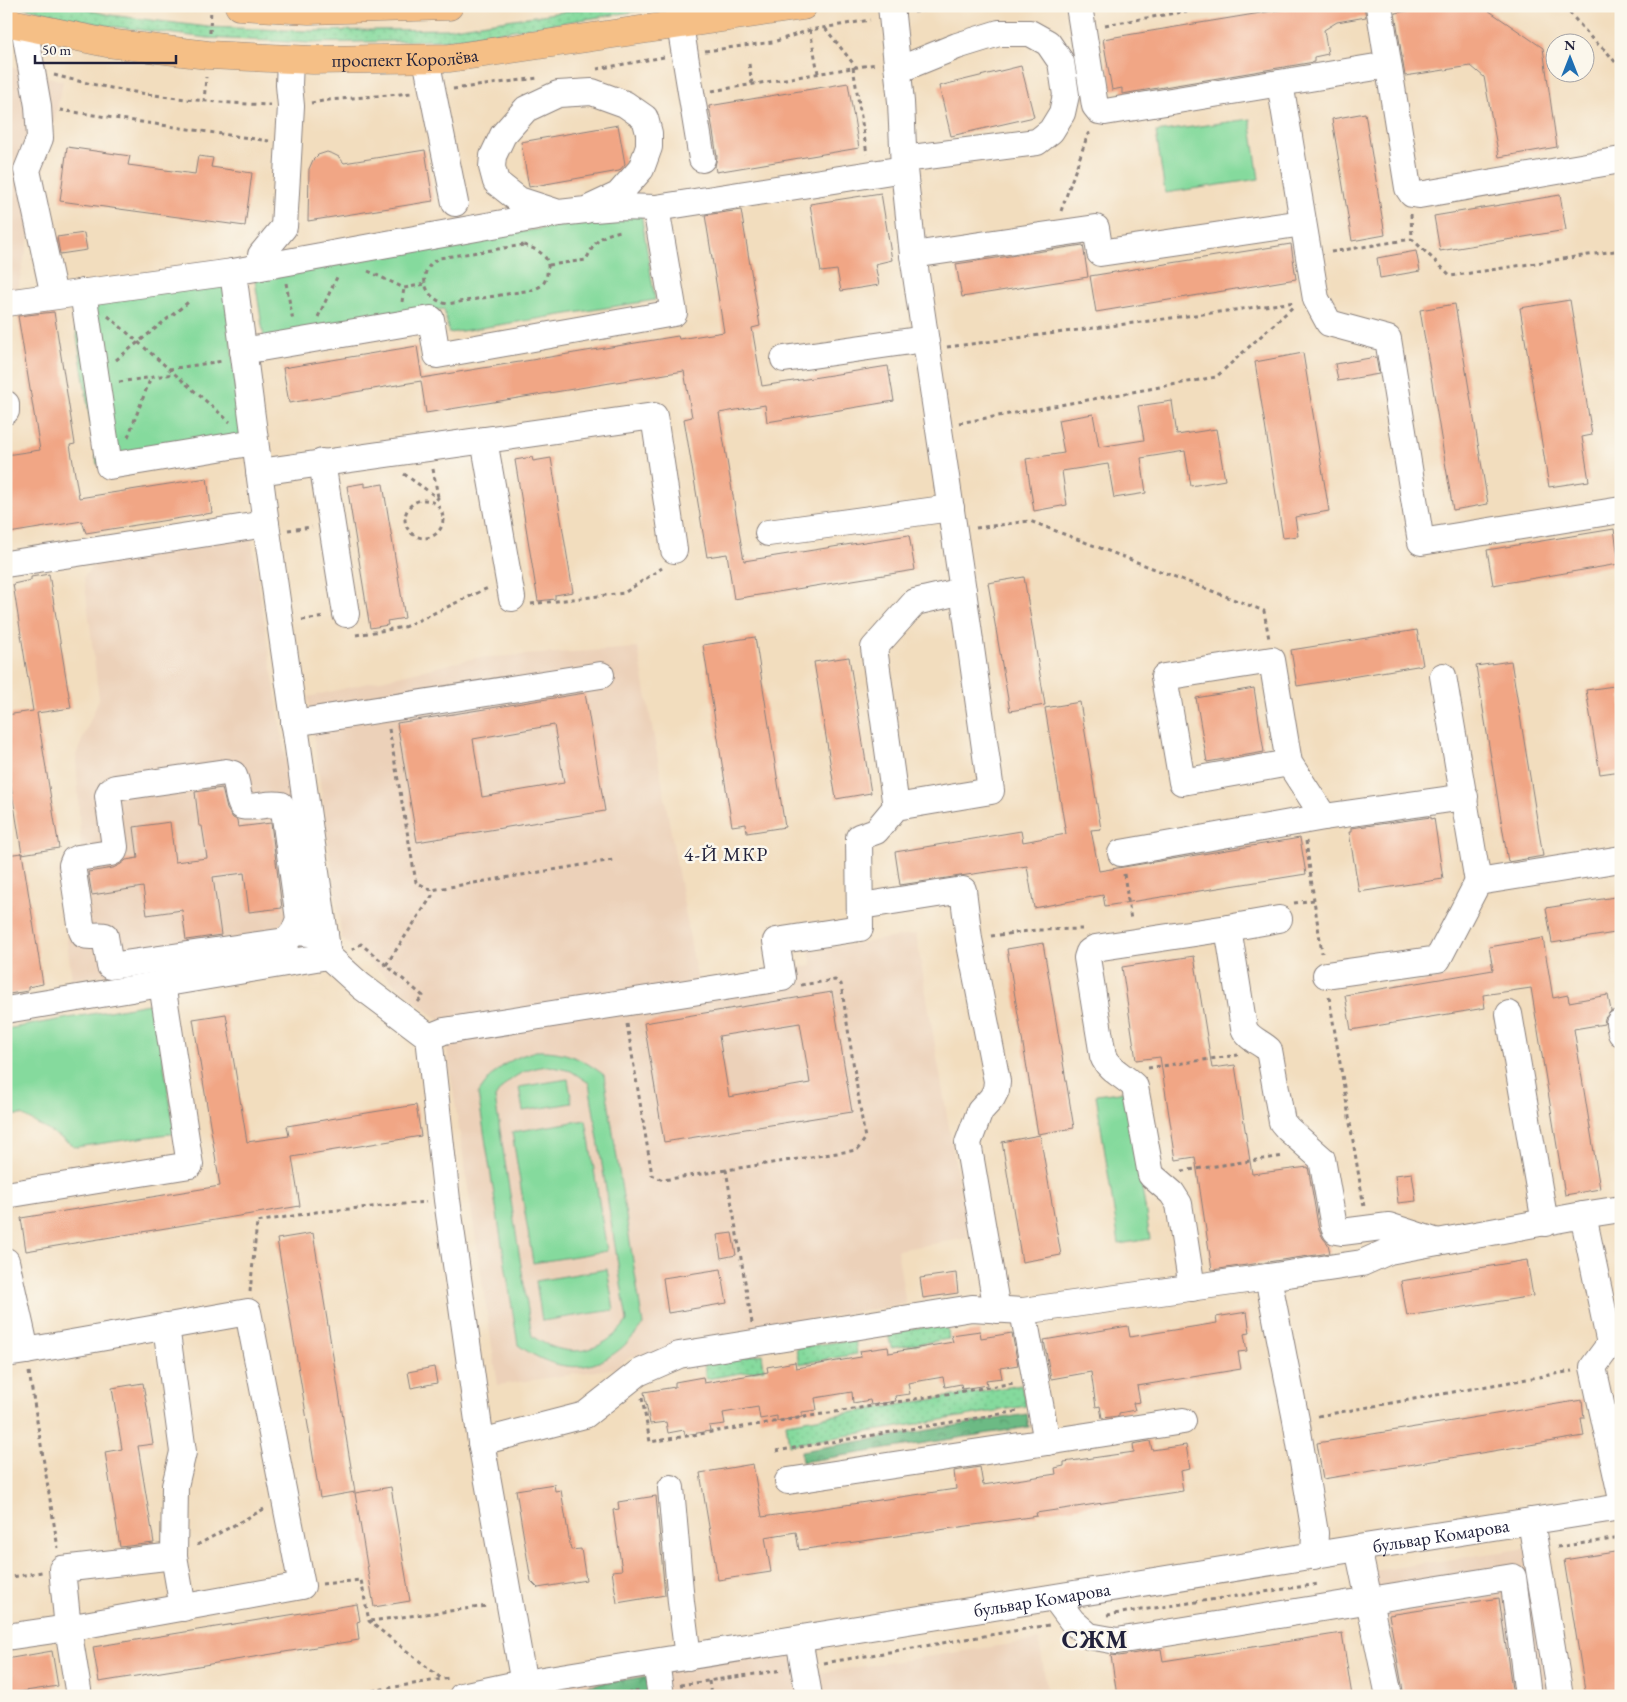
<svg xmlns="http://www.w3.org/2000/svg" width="1627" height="1702" font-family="'EB Garamond',serif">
  <defs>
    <pattern id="grass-dots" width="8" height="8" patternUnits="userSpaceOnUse" patternTransform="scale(1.25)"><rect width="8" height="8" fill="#85da9d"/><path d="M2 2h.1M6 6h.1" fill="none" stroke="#73bb88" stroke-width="1.8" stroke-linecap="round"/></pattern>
    <pattern id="forest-crowns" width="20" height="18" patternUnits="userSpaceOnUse" patternTransform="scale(1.25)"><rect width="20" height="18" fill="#6cba84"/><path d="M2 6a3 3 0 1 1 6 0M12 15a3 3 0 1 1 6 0" fill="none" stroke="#58976d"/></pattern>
  </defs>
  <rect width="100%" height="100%" fill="#fbf7ec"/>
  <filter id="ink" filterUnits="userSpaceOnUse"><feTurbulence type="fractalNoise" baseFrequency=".02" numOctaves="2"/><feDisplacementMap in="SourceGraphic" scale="10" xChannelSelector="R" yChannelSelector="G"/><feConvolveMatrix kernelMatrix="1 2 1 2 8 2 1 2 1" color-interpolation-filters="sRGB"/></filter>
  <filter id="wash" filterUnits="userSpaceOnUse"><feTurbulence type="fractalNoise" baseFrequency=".0096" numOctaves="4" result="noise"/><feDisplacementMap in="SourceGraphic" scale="20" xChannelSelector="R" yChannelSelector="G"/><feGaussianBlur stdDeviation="1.12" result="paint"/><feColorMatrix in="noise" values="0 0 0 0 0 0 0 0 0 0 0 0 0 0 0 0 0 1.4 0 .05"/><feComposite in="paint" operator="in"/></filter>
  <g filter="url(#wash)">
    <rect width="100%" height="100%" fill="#f2ddbe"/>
    <!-- built -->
    <g fill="#ecd1b9">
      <polygon points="6,66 63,81 11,320 6,326"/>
      <polygon points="251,536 311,922 306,944 72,980 58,874 66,854 81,851 76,755 99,699 84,577 96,560"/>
      <polygon points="638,648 698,983 812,965 809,951 916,934 968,1238 897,1250 906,1304 678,1341 679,1350 630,1357 617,1368 498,1385 443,1024 342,939 308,697 475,658"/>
      <polygon points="1527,1548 1550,1696 1384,1696 1366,1572"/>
      <polygon points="1039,1640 1048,1696 482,1696 806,1644 812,1674"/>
    </g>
    <!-- grass -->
    <g fill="url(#grass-dots)" stroke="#547e6c">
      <polygon points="17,6 70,6 110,15 208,27 309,31 447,29 602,6 672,6 448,40 310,43 208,38 108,26"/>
      <polygon points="947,1323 949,1339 891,1348 888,1333"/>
      <polygon points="855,1339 857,1354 799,1364 796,1348"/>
      <polygon points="762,1354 764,1369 706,1379 704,1363"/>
      <polygon points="1021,1385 1026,1406 789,1445 786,1423"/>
    </g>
    <!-- forest -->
    <g fill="url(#forest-crowns)" stroke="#476e60">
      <polygon points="1027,1414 1029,1427 802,1462 801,1451"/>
      <polygon points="648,1676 651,1696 535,1696 534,1694"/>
    </g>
    <!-- park -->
    <g fill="#85da9d" stroke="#547e6c" fill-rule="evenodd">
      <polygon points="1250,119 1259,179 1165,193 1156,132"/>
      <polygon points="641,213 655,300 449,333 444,309 264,338 254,274"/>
      <polygon points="224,279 242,442 97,464 72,304"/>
      <polygon points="154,1003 175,1133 76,1147 22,1115 6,1115 6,1029"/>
      <path d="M 536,1051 C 563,1050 582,1058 604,1075 L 643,1325 C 607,1372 567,1380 518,1345 L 478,1094 C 494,1070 507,1059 536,1051 ZM 549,1066 L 571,1071 L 589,1083 L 627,1321 C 602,1355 566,1360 532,1336 L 495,1098 C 507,1078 525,1068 549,1066 Z"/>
      <polygon points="568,1079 572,1103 523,1111 519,1087"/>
      <polygon points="1127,1091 1150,1239 1119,1244 1096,1095"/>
      <polygon points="586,1120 607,1251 533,1263 512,1132"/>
      <polygon points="607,1269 614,1310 542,1321 536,1281"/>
    </g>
    <g id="blocks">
      <!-- building -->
      <g fill="#f1a685" fill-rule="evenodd">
        <polygon points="1303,6 1364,6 1366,17 1337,22 1324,30 1328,54 1314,57 1314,62 1122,94 1122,88 1112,90 1103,39"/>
        <polygon points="1436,6 1482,6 1543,48 1557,147 1499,157 1484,77 1471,66 1405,76 1395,13"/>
        <polygon points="1021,66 1034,117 951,136 939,86"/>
        <polygon points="848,83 859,148 716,172 715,166 717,157 709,106"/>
        <polygon points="1365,113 1385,235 1352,241 1332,119"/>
        <polygon points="618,125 625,164 619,171 529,187 521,142"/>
        <polygon points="67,147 130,156 128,165 195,174 198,156 213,158 211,167 252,173 245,226 60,201"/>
        <polygon points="425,150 433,201 308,221 309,169 313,160 318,155 327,152 333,154 339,157 344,163"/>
        <polygon points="881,193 892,260 875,264 879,285 841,291 837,270 821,272 810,204"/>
        <polygon points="1560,195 1566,230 1440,251 1434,216"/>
        <polygon points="741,210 760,326 752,328 762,386 888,366 894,401 767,422 765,405 719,413 744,561 909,535 915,570 734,599 727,554 707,557 684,419 692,417 684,371 426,413 421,381 289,403 283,368 417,346 422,378 678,336 679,339 724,332 705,215"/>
        <polygon points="84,233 87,250 60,254 57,237"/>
        <polygon points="1291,244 1296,279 1096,312 1090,276"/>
        <polygon points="1083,245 1088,277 962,297 956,264"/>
        <polygon points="1416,251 1420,271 1380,278 1377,258"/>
        <polygon points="1570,300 1592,435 1582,437 1589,481 1549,487 1520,308"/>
        <polygon points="1455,304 1488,504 1453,510 1420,310"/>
        <polygon points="54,312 75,444 70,445 79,498 207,478 212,513 86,533 82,521 9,533 6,518 6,455 40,450 18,316"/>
        <polygon points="1303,353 1329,511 1295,517 1298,536 1283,538 1255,362"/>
        <polygon points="1376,357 1379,374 1338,381 1335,364"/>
        <polygon points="1172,401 1177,435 1216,429 1225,480 1191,486 1185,451 1141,458 1146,493 1114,498 1108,464 1062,471 1067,505 1034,511 1026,459 1064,453 1058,420 1093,414 1099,447 1144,440 1138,406"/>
        <polygon points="532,457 533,461 551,458 573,592 555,595 555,599 538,601 515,460"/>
        <polygon points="365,483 365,487 383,484 405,618 387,621 388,625 370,628 347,486"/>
        <polygon points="1614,529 1619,564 1493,585 1487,550"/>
        <polygon points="49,574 71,708 37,713 59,848 22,854 6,756 6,715 33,711 13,584 31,580 31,577"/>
        <polygon points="1024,577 1045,705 1010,711 988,583"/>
        <polygon points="1417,630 1423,665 1297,686 1291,650"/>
        <polygon points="755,637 785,827 747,833 746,824 732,826 703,645"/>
        <polygon points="849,657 871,793 836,799 814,662"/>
        <polygon points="1511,661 1543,856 1508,862 1476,666"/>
        <polygon points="1621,685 1621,771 1600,774 1586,690"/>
        <polygon points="1254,688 1264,752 1207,762 1196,698"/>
        <path d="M 585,693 L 605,811 L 417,842 L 397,723 ZM 554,725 L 564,783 L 482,797 L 473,739 Z"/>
        <polygon points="1080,702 1101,829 1091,830 1099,871 1300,838 1306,874 1105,906 1103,895 1034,908 1027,866 900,885 895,852 1021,831 1023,842 1066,834 1045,708"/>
        <polygon points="222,788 227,809 233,818 237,820 238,827 271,823 282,908 249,912 244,873 213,877 221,935 186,940 182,910 147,915 143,887 92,895 88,872 113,868 121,864 126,860 138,858 134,827 170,822 175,862 207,858 202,826 199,826 195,792"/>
        <polygon points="1431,817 1431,819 1434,818 1443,879 1359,892 1349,832 1351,832 1351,828"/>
        <polygon points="22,853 43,984 28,987 28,991 9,994 6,977 6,855"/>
        <polygon points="1621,896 1621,932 1552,943 1546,908"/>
        <polygon points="1543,938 1553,998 1568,995 1569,1002 1608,995 1611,1011 1605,1018 1604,1024 1574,1029 1600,1189 1565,1195 1531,988 1483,995 1485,1008 1351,1030 1345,995 1493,970 1489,947"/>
        <polygon points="1043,943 1074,1128 1038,1134 1007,949"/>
        <polygon points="1194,956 1212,1068 1235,1065 1252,1174 1308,1167 1319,1230 1323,1238 1328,1244 1330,1253 1212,1270 1195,1157 1176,1160 1160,1057 1136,1060 1122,967"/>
        <path d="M 832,992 L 852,1112 L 664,1142 L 644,1023 ZM 800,1023 L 810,1083 L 729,1097 L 719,1036 Z"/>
        <polygon points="226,1014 247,1142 289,1136 287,1126 416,1105 421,1136 292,1157 300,1206 26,1251 21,1218 220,1186 193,1019"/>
        <polygon points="1040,1135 1061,1255 1022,1262 1002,1142"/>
        <polygon points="1412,1173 1416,1201 1398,1203 1395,1175"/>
        <polygon points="313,1233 355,1492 320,1498 277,1239"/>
        <polygon points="732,1233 736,1255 721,1258 717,1235"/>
        <polygon points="1527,1260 1533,1296 1407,1316 1401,1281"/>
        <polygon points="721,1269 727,1303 668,1313 663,1278"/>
        <polygon points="956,1273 958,1293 923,1298 920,1278"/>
        <polygon points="1247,1312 1250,1333 1244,1334 1247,1351 1238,1352 1241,1369 1137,1386 1140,1402 1133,1403 1135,1410 1119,1413 1119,1416 1102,1418 1100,1406 1096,1407 1091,1372 1051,1379 1044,1340 1128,1326 1130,1337 1217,1323 1216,1317"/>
        <polygon points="980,1331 981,1338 1012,1333 1018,1365 1000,1368 1002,1378 986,1380 987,1385 962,1389 961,1384 945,1387 943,1377 908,1383 910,1394 895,1396 896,1401 871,1405 870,1400 853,1403 852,1392 815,1398 817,1410 802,1412 802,1417 777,1421 777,1416 760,1419 758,1407 723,1413 725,1424 709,1426 710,1431 685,1435 684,1430 668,1433 666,1422 650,1424 644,1392 675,1387 675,1382 703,1377 704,1383 768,1372 767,1367 795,1362 796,1368 861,1357 860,1351 888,1347 889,1353 953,1342 951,1335"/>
        <polygon points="434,1367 437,1383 411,1388 408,1372"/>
        <polygon points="143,1383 153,1444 138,1446 154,1543 120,1547 105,1452 122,1449 112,1388"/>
        <polygon points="1582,1400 1584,1418 1581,1418 1584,1436 1323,1479 1317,1443"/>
        <polygon points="1150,1441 1152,1450 1186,1445 1190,1469 1180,1471 1183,1491 1036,1513 1037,1516 799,1550 796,1532 765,1537 771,1572 718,1580 700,1473 753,1464 762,1517 956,1489 954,1471 980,1467 983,1485 1056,1474 1055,1468 1064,1466 1064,1462 1134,1452 1133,1444"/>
        <polygon points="554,1484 555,1491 561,1490 571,1550 581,1549 586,1580 538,1588 531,1581 516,1490"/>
        <polygon points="391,1487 410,1601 374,1607 355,1493"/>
        <polygon points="656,1496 665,1595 617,1603 612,1571 622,1570 613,1510 619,1509 618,1502"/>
        <polygon points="1621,1551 1621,1696 1586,1696 1564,1560"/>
        <polygon points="1499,1598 1513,1696 1404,1696 1389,1615"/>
        <polygon points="357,1604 360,1621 357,1622 359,1640 99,1682 93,1647"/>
        <polygon points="1342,1633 1352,1696 1117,1696 1111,1655 1119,1656 1161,1649 1163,1661"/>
        <polygon points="52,1651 58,1686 6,1694 6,1659"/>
      </g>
    </g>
  </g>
  <g filter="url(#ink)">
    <use href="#blocks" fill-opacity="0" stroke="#8a807c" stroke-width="1"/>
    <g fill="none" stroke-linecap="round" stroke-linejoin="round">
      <defs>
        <g id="minor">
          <polyline points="891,6 901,102 904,169 913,255 963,591 915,602 874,648 896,807"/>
          <polyline points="1079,6 1095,106 1099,111 1105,112 1388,65"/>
          <polyline points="1379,6 1408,188 1412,194 1419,195 1621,160"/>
          <polyline points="680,25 702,159"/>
          <polyline points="24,26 38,106 40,138 27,170 54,296"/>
          <polyline points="426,59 455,203"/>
          <polyline points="898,70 957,46 999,33 1030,33 1048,43 1061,62 1066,95 1062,113 1051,131 1037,142 904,159"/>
          <polyline points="1280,83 1316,299 1329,323 1388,339 1421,542 1621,510"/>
          <polygon points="592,92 625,104 645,118 649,133 649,147 641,169 618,195 586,210 559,213 519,200 496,182 492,167 493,156 503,135 526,109 558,94"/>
          <polyline points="594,209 618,207 656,208 904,169"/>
          <polyline points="913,255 1096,228 1100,253 1303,223"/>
          <polyline points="260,267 261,255 284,227 291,106 289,85 290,60"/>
          <polyline points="233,272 266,524 328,956 361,986 429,1037 447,1200 481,1442 524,1684"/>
          <polyline points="83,292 109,466 255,442"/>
          <polyline points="6,303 233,272 559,213"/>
          <polyline points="243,351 431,319 437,355 674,313 656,208"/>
          <polyline points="784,359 925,339"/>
          <polyline points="6,404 6,411"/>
          <polyline points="484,440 512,598"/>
          <polyline points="322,462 346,614"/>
          <polyline points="259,472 654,416 674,550"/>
          <polyline points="768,533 951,508"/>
          <polyline points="6,564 266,524"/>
          <polyline points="1443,676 1478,882 1621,859"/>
          <polyline points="294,723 601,675"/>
          <polyline points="1289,763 1182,782 1164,677 1272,660 1289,763 1324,817"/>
          <polyline points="1121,853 1324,817 1465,797"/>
          <polyline points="861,906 963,890 969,939 997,1081 996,1090 992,1098 980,1111 968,1143 997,1310"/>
          <polyline points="1228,928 1279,919"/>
          <path d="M 294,932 L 299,919 L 284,810 L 281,805 C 268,802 255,809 242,806 C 236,796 239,784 233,774 L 226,772 L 115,788 L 110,791 L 108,796 L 115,847 L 114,851 L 110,853 L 78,858 L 74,860 L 72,865 L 82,931 L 84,935 C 91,938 98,934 105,936 L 110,966 L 286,941 L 294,932 L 325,934"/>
          <polyline points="1326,975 1438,959 1478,882"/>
          <polyline points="6,1010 328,956"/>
          <polyline points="1509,1014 1545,1223"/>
          <polyline points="1619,1023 1621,1033"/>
          <polyline points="429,1037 444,1031 782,978 776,941 860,928 859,837 876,831 896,807 991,791 963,591"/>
          <polyline points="6,1195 190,1165 162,984"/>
          <polyline points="1583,1215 1621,1209"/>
          <polyline points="6,1261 26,1351"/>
          <polyline points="1268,1277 1362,1263 1389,1251 1583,1215 1610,1344"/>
          <path d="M 1192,1288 L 1179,1204 L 1172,1193 L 1151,1175 L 1135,1087 C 1125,1076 1108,1070 1103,1056 L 1087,958 L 1089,952 L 1095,948 L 1228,928 L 1244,1028 C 1248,1039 1261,1042 1269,1050 L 1282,1122 L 1288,1129 L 1322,1159 L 1334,1227 L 1336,1231 L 1342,1232 L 1389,1226 L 1438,1242"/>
          <polyline points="1023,1311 1047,1442 1183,1421"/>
          <polyline points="1616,1328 1610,1344 1593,1367 1621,1495"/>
          <polyline points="6,1354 26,1351 248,1312 302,1586 68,1628 62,1569 174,1556 175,1486 183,1452 166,1326"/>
          <polyline points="481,1442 585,1415 638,1373 679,1355 972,1308 1023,1311 1268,1277 1296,1420 1315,1533 1314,1556"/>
          <polyline points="788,1481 1047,1442"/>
          <polyline points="671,1488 681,1602 688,1657"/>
          <polyline points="1531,1521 1560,1696"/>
          <polyline points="1358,1548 1389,1696"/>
          <polyline points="174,1556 183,1608"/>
          <polyline points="1055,1598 1072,1621 1089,1636 1117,1641 1513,1577 1528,1696"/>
          <polyline points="6,1637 68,1628 79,1696"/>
          <polyline points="799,1639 809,1696"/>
          <polyline points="656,1662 661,1696"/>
          <path id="s1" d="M 462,1696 L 518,1684 L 1358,1548 L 1621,1507"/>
        </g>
        <g id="major">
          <polyline points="239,6 309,10 449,6"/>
          <path id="s2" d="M 6,22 L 107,43 L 208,55 L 313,60 L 450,58 L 803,6"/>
        </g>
      </defs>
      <!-- minor casing -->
      <use href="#minor" stroke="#8a807c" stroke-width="28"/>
      <!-- major casing -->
      <use href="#major" stroke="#8a807c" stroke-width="29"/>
      <!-- path -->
      <g stroke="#8a807c" stroke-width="3" stroke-dasharray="4 4" stroke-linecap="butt">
        <polyline points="1564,6 1593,40 1607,52 1621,69"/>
        <polyline points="914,12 954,6"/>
        <polyline points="1105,25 1217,6"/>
        <polyline points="825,28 856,67"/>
        <polyline points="810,30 818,73"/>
        <polyline points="210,33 211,6"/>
        <polyline points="705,51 773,42 810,30 870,20"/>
        <polyline points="749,64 752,84"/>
        <polyline points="853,67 867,154"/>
        <polyline points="597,69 664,57"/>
        <path d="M 54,75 C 126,94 196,102 270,105"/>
        <polyline points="453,89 538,78"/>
        <polyline points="712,91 876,64"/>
        <polyline points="204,102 206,77"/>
        <polyline points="311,103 329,100 412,93"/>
        <polyline points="60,110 269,141"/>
        <polyline points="1061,211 1088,134 1092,133"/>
        <polyline points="1411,214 1412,239 1451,276 1621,250"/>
        <path d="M 524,245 C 538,250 552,256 547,273 C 547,277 545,282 542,285 C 540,287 534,289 531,290 L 447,304 C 422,298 416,270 439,258 Z"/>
        <polyline points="1331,252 1412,239"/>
        <path d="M 549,265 L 586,260 C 595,241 600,235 621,231"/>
        <polyline points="368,271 404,288 425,284"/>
        <polyline points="286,283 293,321"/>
        <polyline points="402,302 404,288"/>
        <polyline points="108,316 230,422"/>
        <polyline points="318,317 338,275"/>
        <polyline points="947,347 1296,302"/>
        <polyline points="116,360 191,300"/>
        <polyline points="169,369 223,361"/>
        <polyline points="119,382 174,374"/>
        <polyline points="959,423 1216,377 1295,305"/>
        <polyline points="128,437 151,377"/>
        <polyline points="433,469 438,497"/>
        <polyline points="404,474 438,498 434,502"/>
        <circle cx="424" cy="519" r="19"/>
        <polyline points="976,528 1030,521 1264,611 1269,639"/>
        <polyline points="288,530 312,527"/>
        <polyline points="531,604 624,593 662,568"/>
        <polyline points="302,620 325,617"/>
        <polyline points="356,635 404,627 488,588"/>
        <polyline points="389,729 416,882 431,890 613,860"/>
        <polyline points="1306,841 1314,900"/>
        <polyline points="1124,874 1131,920"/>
        <polyline points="1294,903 1314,900 1322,953"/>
        <polyline points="991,936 1037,930 1082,929"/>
        <polyline points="352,950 361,944 423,996 418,1002"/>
        <polyline points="386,965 432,896 431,890"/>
        <polyline points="1329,997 1364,1207"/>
        <polyline points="627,1024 652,1175 663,1180 726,1170"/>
        <polyline points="1148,1068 1238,1055"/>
        <polyline points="1182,1171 1284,1156"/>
        <polyline points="250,1292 257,1222 316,1212 426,1202"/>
        <polyline points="752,1323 726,1170 857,1150 865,1139 841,984 835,980 801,985"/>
        <polyline points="29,1372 58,1548"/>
        <polyline points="642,1398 650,1442 1014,1383"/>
        <polyline points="1318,1416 1572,1371"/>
        <polyline points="776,1451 1019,1411"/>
        <polyline points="197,1545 264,1509"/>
        <polyline points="1557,1547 1621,1538"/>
        <polyline points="6,1578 42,1572"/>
        <polyline points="322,1584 361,1580 369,1621 442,1679"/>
        <polyline points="1107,1615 1319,1584"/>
        <polyline points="370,1621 488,1606"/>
        <polyline points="824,1663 1049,1625"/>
        <polyline points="709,1681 711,1696"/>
        <polyline points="680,1685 783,1670"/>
        <polyline points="341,1696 449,1678"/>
        <polyline points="611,1696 640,1691"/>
      </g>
      <!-- minor -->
      <use href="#minor" stroke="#fff" stroke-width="26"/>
      <!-- major -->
      <use href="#major" stroke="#f5bf86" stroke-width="28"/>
    </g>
  </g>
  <g text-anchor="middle" stroke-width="5" stroke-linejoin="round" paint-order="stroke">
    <!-- street labels -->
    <g font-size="19" fill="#22223b" stroke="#fbf7ec">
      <text dy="7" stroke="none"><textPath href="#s2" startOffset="402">проспект Королёва</textPath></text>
      <text dy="7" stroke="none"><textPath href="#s1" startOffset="992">бульвар Комарова</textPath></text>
      <text dy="7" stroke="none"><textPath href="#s1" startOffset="588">бульвар Комарова</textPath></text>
    </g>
    <!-- neighbourhood labels -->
    <g font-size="20" letter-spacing="1" fill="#22223b" stroke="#fbf7ec">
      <text x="726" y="861">4-Й МКР</text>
    </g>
    <!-- district labels -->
    <g font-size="24" font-weight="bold" letter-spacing="1" fill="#22223b" stroke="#fbf7ec">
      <text x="1095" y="1648">СЖМ</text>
    </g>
  </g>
  <!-- margin -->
  <rect width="1627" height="1702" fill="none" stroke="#fbf7ec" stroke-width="25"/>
  <!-- north arrow -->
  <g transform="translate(1570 58)"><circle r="24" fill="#fbf7ec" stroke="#a4a2a5"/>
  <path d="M0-4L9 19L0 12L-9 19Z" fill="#1f6fb2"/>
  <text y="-8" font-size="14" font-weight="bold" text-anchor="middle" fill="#22223b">N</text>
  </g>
  <!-- scale -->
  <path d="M35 55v8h141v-8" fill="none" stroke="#22223b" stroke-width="2.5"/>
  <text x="42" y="55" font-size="15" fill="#22223b" stroke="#fbf7ec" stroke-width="4" paint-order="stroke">50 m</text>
</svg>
